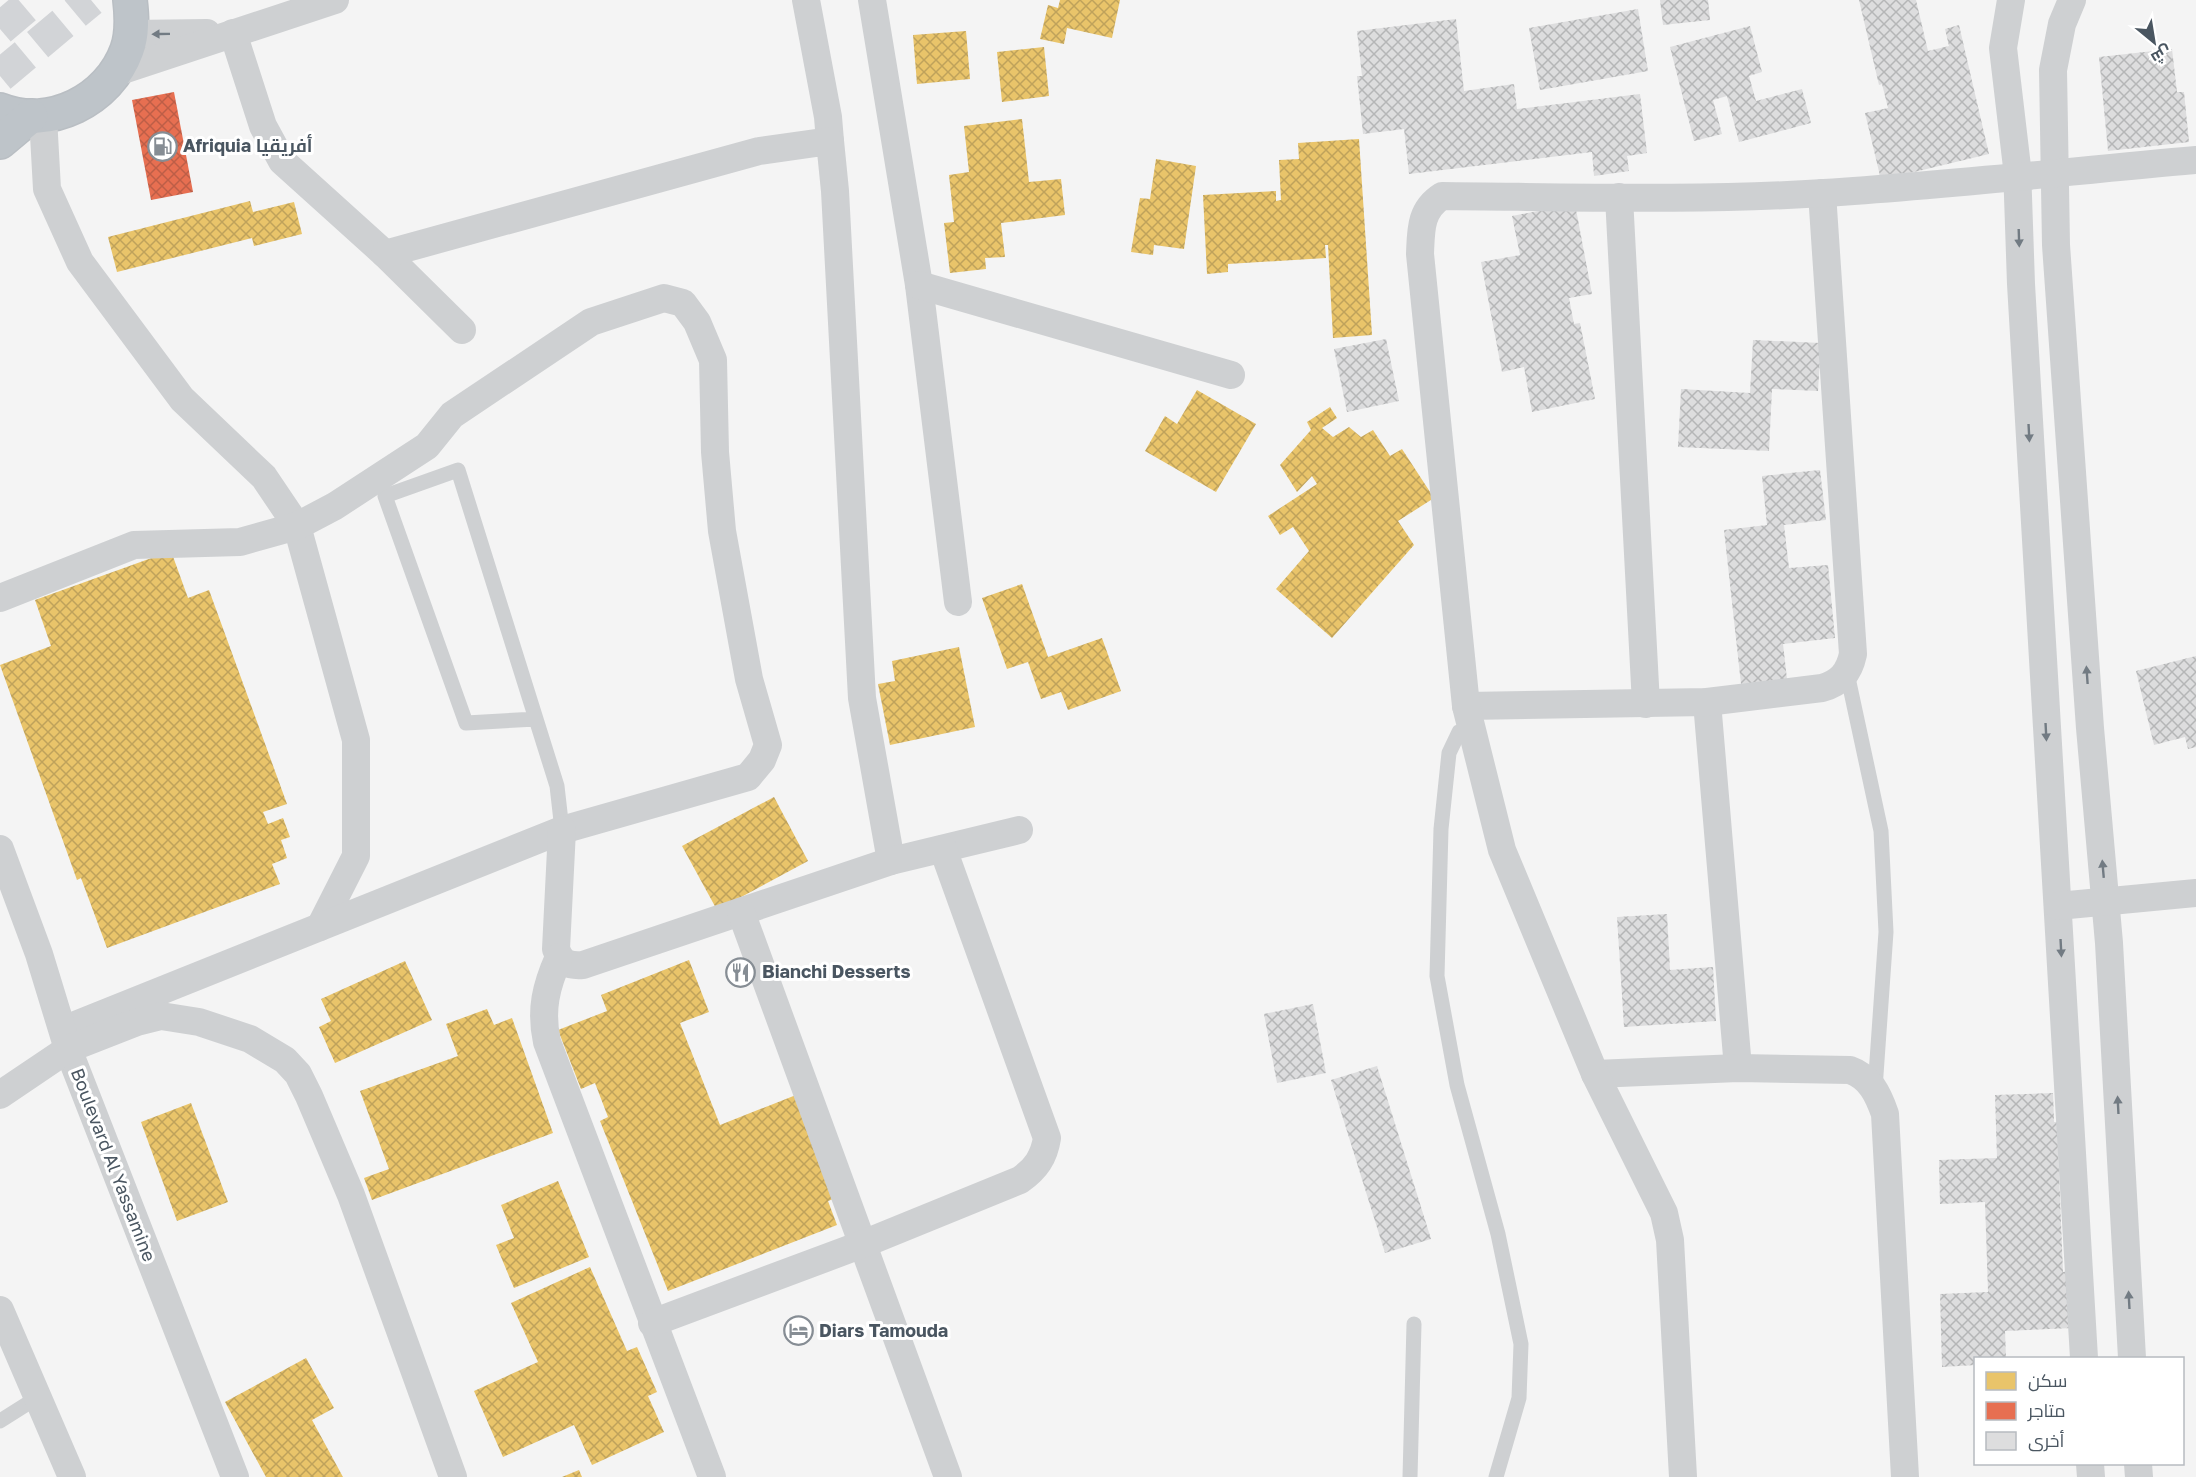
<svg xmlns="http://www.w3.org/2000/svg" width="2196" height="1477" font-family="'Golos Text',Cairo,sans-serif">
  <defs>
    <pattern id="homes-cross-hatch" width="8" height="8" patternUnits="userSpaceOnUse" patternTransform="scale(1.5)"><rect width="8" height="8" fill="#e9c46a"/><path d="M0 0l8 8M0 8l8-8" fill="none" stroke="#bfa25b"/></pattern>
    <pattern id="shops-cross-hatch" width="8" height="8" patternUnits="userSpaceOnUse" patternTransform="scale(1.5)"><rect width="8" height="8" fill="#e76f51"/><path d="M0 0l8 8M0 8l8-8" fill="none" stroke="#bd5e47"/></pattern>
    <pattern id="building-cross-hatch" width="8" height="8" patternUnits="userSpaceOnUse" patternTransform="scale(1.5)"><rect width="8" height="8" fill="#ddddde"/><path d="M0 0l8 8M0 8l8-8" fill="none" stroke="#b5b6b7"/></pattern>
  </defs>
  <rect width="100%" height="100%" fill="#f4f4f4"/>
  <!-- homes -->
  <g fill="url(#homes-cross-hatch)">
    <polygon points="1060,0 1120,0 1112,38 1067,28 1064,44 1040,39 1048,5 1058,8"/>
    <polygon points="966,31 970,79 917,84 913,35"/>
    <polygon points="1044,47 1049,96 1002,102 997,52"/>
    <polygon points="1022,119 1029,182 1061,179 1065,215 1001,223 1005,257 985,258 986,269 950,273 944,223 954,222 949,175 969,172 964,126"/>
    <polygon points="1359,139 1372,335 1333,338 1328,245 1325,245 1326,258 1228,264 1228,272 1207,274 1203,195 1276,191 1276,201 1281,200 1279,160 1299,159 1298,143"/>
    <polygon points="1156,159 1196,166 1184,249 1154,245 1153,255 1131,252 1140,198 1150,199"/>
    <polygon points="250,201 253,212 294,202 302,234 254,246 252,238 117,272 108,237"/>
    <polygon points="1197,390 1256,424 1216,492 1145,451 1165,416 1177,424"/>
    <polygon points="1330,407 1337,418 1322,428 1333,437 1349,427 1361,437 1373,430 1390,456 1402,449 1434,498 1398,521 1414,545 1332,638 1276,589 1309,551 1293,527 1280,535 1268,516 1317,484 1312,476 1297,492 1280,465 1311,430 1307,422"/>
    <polygon points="171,551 188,598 209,590 287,804 263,812 268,824 283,818 290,837 281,840 287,858 272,864 280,884 107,948 81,878 77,880 0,665 51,646 35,600"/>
    <polygon points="1022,584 1048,657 1102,638 1121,691 1068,710 1061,692 1041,699 1028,662 1007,669 982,598"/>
    <polygon points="959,647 975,727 890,745 878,684 895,681 892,661"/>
    <polygon points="774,797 808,861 717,910 682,846"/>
    <polygon points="689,960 709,1012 680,1023 720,1125 801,1093 841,1196 828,1201 837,1225 668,1291 600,1121 608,1117 595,1083 581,1089 558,1030 607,1011 601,995"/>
    <polygon points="405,961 432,1020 335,1063 319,1027 331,1021 321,999"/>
    <polygon points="487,1009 494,1025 512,1018 553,1133 372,1200 364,1178 389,1169 360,1091 458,1056 446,1024"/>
    <polygon points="191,1103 228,1202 177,1221 141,1122"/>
    <polygon points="558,1181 589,1257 514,1288 496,1245 514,1238 501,1205"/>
    <polygon points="590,1267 627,1351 637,1347 657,1392 648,1396 664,1432 592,1465 574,1425 503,1457 474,1391 538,1362 511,1303"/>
    <polygon points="306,1358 334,1408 312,1420 343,1477 266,1477 225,1402"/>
    <polygon points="579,1470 582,1477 562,1477"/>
  </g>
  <!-- shops -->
  <polygon fill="url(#shops-cross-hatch)" points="174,92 193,192 151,200 132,100"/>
  <!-- building -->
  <g fill="url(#building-cross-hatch)">
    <polygon points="1660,0 1708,0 1710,20 1663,25"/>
    <polygon points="1859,0 1916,0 1928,51 1949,46 1945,29 1959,25 1989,154 1881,180 1865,113 1888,108 1882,84 1879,85"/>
    <polygon points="1638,9 1648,71 1540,90 1529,28"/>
    <polygon points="1456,19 1464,91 1514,84 1517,109 1640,94 1647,153 1627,156 1629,171 1594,176 1592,152 1409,174 1404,129 1363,134 1357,76 1362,76 1357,31"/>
    <polygon points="1750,26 1762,72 1749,76 1756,101 1802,89 1811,123 1739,142 1727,96 1713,100 1722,134 1694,141 1670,47"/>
    <polygon points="2172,49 2177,92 2184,92 2189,142 2108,151 2099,57"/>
    <polygon points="1575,204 1592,294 1569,298 1574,324 1580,323 1595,399 1532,412 1524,367 1502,372 1481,262 1520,255 1512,216"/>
    <polygon points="1386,339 1399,401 1347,412 1334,349"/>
    <polygon points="1753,340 1821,343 1818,391 1772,389 1769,451 1678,447 1681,389 1750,393"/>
    <polygon points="1820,470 1826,520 1784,525 1789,568 1828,565 1835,638 1783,644 1787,679 1741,684 1724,530 1767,525 1762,476"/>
    <polygon points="2196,656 2196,747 2188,749 2185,737 2154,745 2136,671"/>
    <polygon points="1667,914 1670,970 1713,967 1716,1021 1624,1027 1617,917"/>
    <polygon points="1313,1004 1326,1073 1277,1083 1264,1014"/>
    <polygon points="1377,1066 1431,1239 1385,1253 1331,1080"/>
    <polygon points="2053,1093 2054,1122 2057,1122 2063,1272 2071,1271 2073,1328 2005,1331 2006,1358 1976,1358 1976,1365 1942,1367 1940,1294 1988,1292 1985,1202 1940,1204 1939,1160 1997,1158 1995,1095"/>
  </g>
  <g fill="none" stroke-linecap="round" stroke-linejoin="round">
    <!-- highway-tunnel -->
    <g stroke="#d2d4d7" stroke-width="33" stroke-dasharray="33 16" stroke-linecap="butt">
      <polyline points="0,29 34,0"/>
      <polyline points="0,76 91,0"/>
    </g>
    <defs>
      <g id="highway">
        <path d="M 0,110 C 50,130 109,100 127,50 C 133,34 132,17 130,0"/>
        <polyline points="0,142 31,116"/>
      </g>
    </defs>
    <!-- highway casing -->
    <use href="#highway" stroke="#b9bec3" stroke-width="36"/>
    <!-- lane -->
    <g stroke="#ced0d2" stroke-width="15">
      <polyline points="1847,673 1881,831 1886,932 1875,1089"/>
      <polyline points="536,719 466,723 385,496 458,470 557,786 562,830"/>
      <polyline points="1471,730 1459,732 1449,753 1441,829 1437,976 1457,1085 1498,1234 1521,1344 1519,1398 1496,1477"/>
      <polyline points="0,1421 38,1397"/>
      <polyline points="1410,1477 1414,1324"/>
    </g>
    <!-- street -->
    <g stroke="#ced0d2" stroke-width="28">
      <polyline points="806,0 828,117 830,141"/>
      <polyline points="872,0 919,285 958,602"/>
      <polyline points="2011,0 2003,48 2017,167 2021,284 2084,1358"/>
      <polyline points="2072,0 2062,24 2053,70 2056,245 2090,728 2109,943 2132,1358"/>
      <polyline points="233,33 263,126 282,161 385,254 462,330"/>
      <polyline points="131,34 207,33"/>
      <polyline points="117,72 335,0"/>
      <polyline points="43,117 47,189 80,262 182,399 264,477 297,526 356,740 356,856 320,927"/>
      <polyline points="1619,197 1646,704"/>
      <polyline points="385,254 759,151 830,141 835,191 862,698 891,861"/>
      <polyline points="919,285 1231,375"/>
      <polyline points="0,598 134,545 240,542 297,526 335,506 427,446 452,415 591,322 664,298 683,303 697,322 713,360 715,452 722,531 749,679 768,745 762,760 748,777 562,830 63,1030"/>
      <polyline points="1707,702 1738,1068"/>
      <path d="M 1466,706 L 1707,702 L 1822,688 C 1840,683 1849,673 1853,654 L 1822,193"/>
      <path d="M 562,830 L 556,949 C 561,963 568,966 583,965 L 891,861 L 1019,830"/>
      <polyline points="0,849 39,954 68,1049 235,1477"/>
      <polyline points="2058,906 2196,893"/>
      <polyline points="741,912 948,1477"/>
      <path d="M 559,957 C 546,986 540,1010 547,1042 L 712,1477"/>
      <path d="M 1595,1074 L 1738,1068 L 1850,1070 C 1870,1077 1878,1094 1885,1114 L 1905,1477"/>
      <polyline points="0,1095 68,1049 137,1022 161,1016 199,1022 250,1039 285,1060 298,1074 309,1096 351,1195 453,1477"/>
      <polyline points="0,1310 72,1477"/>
      <path d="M 652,1323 L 863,1244 L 1020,1180 C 1036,1169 1044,1157 1047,1138 L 943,849"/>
      <polyline points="2090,1464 2091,1477"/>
      <polyline points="2138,1464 2139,1477"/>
      <path d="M 1683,1477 L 1670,1240 L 1664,1213 L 1595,1074 L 1502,850 L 1466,706 L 1420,254 C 1421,230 1420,210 1442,196 C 1569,197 1698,201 1824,193 C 1949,185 2072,171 2196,160"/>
    </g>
    <!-- highway -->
    <use href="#highway" stroke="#bec4c9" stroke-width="33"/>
  </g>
  <!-- one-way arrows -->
  <defs><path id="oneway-solid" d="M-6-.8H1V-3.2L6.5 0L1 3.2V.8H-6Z" transform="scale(1.5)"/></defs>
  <g fill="#727b83">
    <use href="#oneway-solid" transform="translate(161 34) rotate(179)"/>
    <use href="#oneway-solid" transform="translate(2019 238) rotate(88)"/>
    <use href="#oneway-solid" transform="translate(2029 433) rotate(87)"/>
    <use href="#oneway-solid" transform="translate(2087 675) rotate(-94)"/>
    <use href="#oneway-solid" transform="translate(2046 732) rotate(87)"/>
    <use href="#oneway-solid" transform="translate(2103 869) rotate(-95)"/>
    <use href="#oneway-solid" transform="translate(2061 948) rotate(87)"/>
    <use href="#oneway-solid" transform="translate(2118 1105) rotate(-93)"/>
    <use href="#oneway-solid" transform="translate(2129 1300) rotate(-93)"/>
  </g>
  <!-- icons -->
  <defs>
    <symbol id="fuel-ring" viewBox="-11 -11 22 22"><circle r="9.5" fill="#fff" stroke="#868d94" stroke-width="1.5"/><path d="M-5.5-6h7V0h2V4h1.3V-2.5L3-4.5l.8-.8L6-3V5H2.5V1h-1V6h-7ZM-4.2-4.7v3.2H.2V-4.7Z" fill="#868d94"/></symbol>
    <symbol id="restaurant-ring" viewBox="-11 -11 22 22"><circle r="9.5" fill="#fff" stroke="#868d94" stroke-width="1.5"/><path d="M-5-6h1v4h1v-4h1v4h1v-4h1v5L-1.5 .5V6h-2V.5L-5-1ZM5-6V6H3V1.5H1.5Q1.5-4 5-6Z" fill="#868d94"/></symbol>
    <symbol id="hotel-ring" viewBox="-11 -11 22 22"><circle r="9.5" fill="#fff" stroke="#868d94" stroke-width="1.5"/><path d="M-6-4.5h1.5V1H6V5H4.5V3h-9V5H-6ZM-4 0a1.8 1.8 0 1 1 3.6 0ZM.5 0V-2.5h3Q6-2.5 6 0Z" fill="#868d94"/></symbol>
  </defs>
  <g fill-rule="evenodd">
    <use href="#fuel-ring" x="146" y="130" width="33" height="33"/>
    <use href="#restaurant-ring" x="724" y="956" width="33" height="33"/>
    <use href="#hotel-ring" x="782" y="1314" width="33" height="33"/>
  </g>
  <g text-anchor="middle" stroke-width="6" stroke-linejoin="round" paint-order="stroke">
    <!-- poi labels -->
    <g font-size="18" font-weight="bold" fill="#4a5661" stroke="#fff" text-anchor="start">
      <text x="183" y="152">Afriquia أفريقيا</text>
      <text x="762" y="978">Bianchi Desserts</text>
      <text x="819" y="1337">Diars Tamouda</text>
    </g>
    <!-- street labels -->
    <g font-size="18" fill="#4a5661" stroke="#fff">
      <text transform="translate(113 1165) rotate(69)" y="6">Boulevard Al Yassamine</text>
    </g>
  </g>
  <!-- legend -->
  <rect x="1974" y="1357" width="210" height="108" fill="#ffffff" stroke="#b7bbc0" stroke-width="1.5"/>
  <rect x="1986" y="1372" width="30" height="18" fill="#e9c46a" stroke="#b7bbc0" stroke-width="1.5"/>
  <text x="2028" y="1387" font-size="18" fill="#4a5661">سكن</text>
  <rect x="1986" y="1402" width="30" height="18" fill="#e76f51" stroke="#b7bbc0" stroke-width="1.5"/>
  <text x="2028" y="1417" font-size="18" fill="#4a5661">متاجر</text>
  <rect x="1986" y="1432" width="30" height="18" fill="#ddddde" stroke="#b7bbc0" stroke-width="1.5"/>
  <text x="2028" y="1447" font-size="18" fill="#4a5661">أخرى</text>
  <!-- north arrow -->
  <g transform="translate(2154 42) rotate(150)" stroke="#ffffff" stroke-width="4.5" paint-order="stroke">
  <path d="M0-4.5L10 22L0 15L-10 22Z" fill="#4a5661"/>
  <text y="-9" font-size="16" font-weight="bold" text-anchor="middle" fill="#4a5661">ش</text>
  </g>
</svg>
